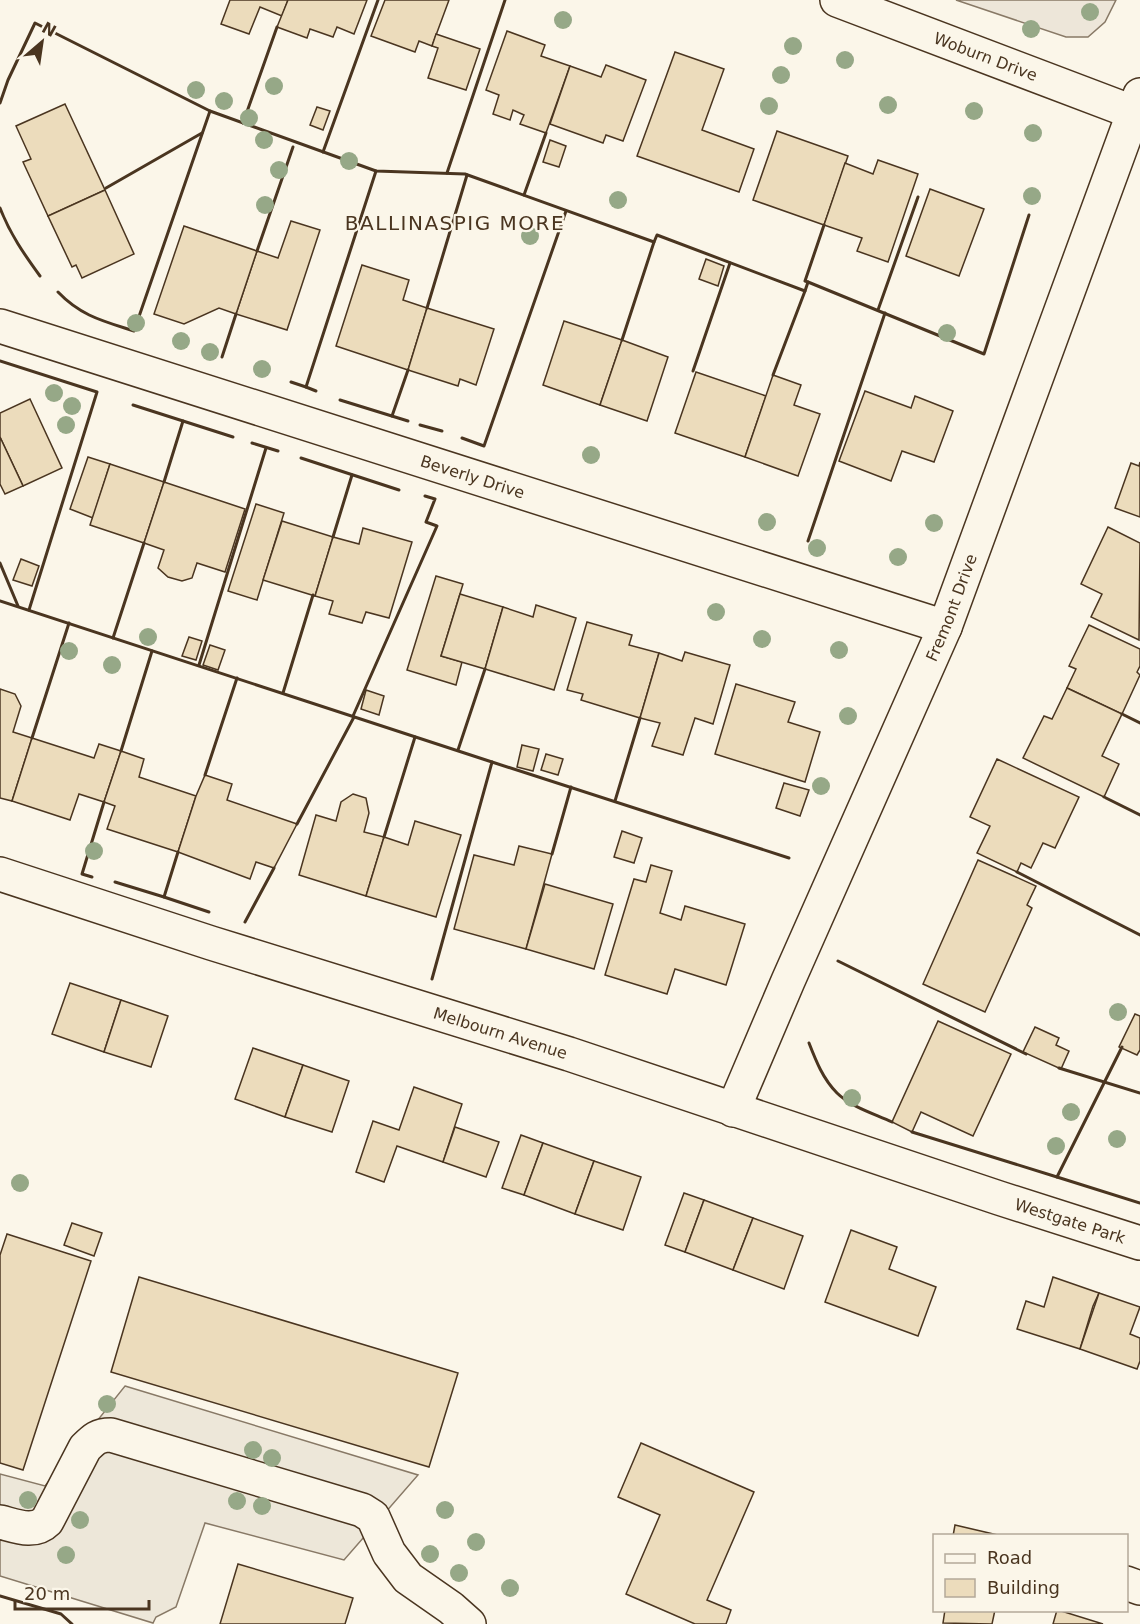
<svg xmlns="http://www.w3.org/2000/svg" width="1140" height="1624" font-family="'DejaVu Sans',sans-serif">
  <rect width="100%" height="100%" fill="#fbf6e9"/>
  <!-- green -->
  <polygon fill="#ede6d9" stroke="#887966" stroke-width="1.5" points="956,0 1116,0 1105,22 1088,37 1066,37"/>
  <!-- parking -->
  <polygon fill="#ede7d9" stroke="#887966" stroke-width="1.5" points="125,1386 418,1475 344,1560 205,1523 176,1607 156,1617 153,1623 0,1576 0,1474 45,1486"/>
  <!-- building -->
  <g fill="#ecdcbc" stroke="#4a3520" stroke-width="1.5">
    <polygon points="230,0 288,0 282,16 260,7 249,34 221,24"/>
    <polygon points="288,0 367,0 354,34 337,27 333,37 310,29 307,38 277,27"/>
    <polygon points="385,0 449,0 432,46 419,41 415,52 371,36"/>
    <polygon points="507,31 545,45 541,56 570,66 546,133 520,124 524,115 513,110 510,120 493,114 499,95 486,90"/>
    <polygon points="436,34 480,49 466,90 428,78 438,48 432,46"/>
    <polygon points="675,52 724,69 702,130 754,149 739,192 637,156"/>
    <polygon points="606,65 646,80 623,141 606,135 603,143 550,124 570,66 601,77"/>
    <polygon points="65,104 105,190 48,216 23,162 31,159 16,126"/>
    <polygon points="317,107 330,111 323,130 310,125"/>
    <polygon points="777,131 848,156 824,225 753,200"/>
    <polygon points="550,140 566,146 559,167 543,162"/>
    <polygon points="878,160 918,174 888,262 857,251 862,238 824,225 845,163 873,174"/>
    <polygon points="930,189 984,209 959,276 906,256"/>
    <polygon points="105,190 134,254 82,278 76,265 72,267 48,216"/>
    <polygon points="291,221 320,230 287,330 236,314 257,251 278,258"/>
    <polygon points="184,226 257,251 236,314 219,308 184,324 154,314"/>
    <polygon points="706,259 724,266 718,286 699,279"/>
    <polygon points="362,265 409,280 403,300 427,308 408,370 336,346"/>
    <polygon points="427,308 494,329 476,385 460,379 458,386 408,370"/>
    <polygon points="564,321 622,340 600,405 543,385"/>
    <polygon points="622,340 668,357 647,421 600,405"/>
    <polygon points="696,372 766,396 745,457 675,433"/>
    <polygon points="773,375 801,385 794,405 820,414 798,476 745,457"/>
    <polygon points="865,391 911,408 915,396 953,411 934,462 902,451 891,481 839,461"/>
    <polygon points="30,399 62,468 23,486 0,437 0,413"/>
    <polygon points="0,437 23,486 5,494 0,484"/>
    <polygon points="88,457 110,464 93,518 70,509"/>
    <polygon points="1140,462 1140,517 1115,508 1131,463 1139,466"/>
    <polygon points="110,464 164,482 144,543 90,525"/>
    <polygon points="164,482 245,509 225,572 197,563 192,578 182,581 168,577 158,568 164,550 144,543"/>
    <polygon points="256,504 284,513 257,600 228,591"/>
    <polygon points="282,521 333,537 315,596 263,580"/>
    <polygon points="1108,527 1140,543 1139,640 1091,617 1102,594 1081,584"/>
    <polygon points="363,528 412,542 389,618 366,612 362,623 329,614 333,601 315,596 333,537 359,544"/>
    <polygon points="21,559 39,566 32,586 13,580"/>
    <polygon points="436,576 463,584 441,656 462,662 456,685 407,670"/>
    <polygon points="460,594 503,607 485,669 441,656"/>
    <polygon points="536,605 576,618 554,690 485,669 503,607 533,617"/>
    <polygon points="587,622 632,635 629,645 659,653 640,718 581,700 583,694 567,690"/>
    <polygon points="1089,625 1140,649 1140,666 1137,672 1140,675 1122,714 1067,688 1076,669 1069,666"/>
    <polygon points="189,637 202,641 196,660 182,656"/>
    <polygon points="210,645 225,650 218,670 203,665"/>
    <polygon points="685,652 730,665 713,724 695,718 683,755 652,746 660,723 640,718 659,653 682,661"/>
    <polygon points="736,684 795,702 788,722 820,732 805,782 715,754"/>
    <polygon points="1067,688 1122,714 1102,756 1119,764 1104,797 1023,758 1044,716 1052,719"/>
    <polygon points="0,689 15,694 21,706 13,732 32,738 12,801 0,798"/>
    <polygon points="366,690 384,696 379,715 361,709"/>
    <polygon points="32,738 94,758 99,744 121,751 104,802 79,794 70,820 12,801"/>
    <polygon points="522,745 539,749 533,771 517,767"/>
    <polygon points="121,751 144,759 139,777 196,796 178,852 107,829 115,806 104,802"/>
    <polygon points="546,754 563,759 558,775 541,770"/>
    <polygon points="997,759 1079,797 1055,848 1043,843 1031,868 1021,863 1017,872 977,853 990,826 970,817"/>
    <polygon points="205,775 232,784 227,800 297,824 274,868 256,862 250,879 178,852 196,796"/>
    <polygon points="784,783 809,790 800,816 776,808"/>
    <polygon points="353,794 366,798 369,813 364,832 384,837 366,896 299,875 316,815 336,821 341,802"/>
    <polygon points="415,821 461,835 436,917 366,896 384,837 408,845"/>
    <polygon points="622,831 642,838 634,863 614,857"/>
    <polygon points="519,846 552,854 526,949 454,929 474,855 514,865"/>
    <polygon points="978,860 1036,886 1027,905 1032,908 985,1012 923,984"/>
    <polygon points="651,865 672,871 660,913 681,920 685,906 745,924 726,985 675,969 667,994 605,975 634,879 646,882"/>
    <polygon points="545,884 613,904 594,969 526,949"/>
    <polygon points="70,983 121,1000 104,1052 52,1034"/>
    <polygon points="121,1000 168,1016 151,1067 104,1052"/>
    <polygon points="1135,1014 1140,1016 1140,1050 1137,1055 1119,1047"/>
    <polygon points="938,1021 1011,1054 973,1136 921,1112 912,1132 892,1122"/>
    <polygon points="1035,1027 1059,1038 1056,1045 1069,1051 1061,1069 1023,1052"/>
    <polygon points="253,1048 303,1065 285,1117 235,1099"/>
    <polygon points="303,1065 349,1081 332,1132 285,1117"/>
    <polygon points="414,1087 462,1104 443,1162 397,1146 384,1182 356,1172 373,1121 399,1130"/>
    <polygon points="455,1127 499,1142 486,1177 443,1162"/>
    <polygon points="521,1135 543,1143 524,1195 502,1188"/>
    <polygon points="543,1143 594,1161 575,1214 524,1195"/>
    <polygon points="594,1161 641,1177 623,1230 575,1214"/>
    <polygon points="684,1193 704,1200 685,1252 665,1245"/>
    <polygon points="704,1200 753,1218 733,1270 685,1252"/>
    <polygon points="753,1218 803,1236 784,1289 733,1270"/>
    <polygon points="72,1223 102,1233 94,1256 64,1245"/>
    <polygon points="851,1230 897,1247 889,1269 936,1287 918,1336 825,1302"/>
    <polygon points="7,1234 91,1261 23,1470 0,1463 0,1255"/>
    <polygon points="139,1277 458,1373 429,1467 111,1372"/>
    <polygon points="1053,1277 1099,1293 1093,1306 1080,1349 1017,1329 1026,1301 1044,1307"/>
    <polygon points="1099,1293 1140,1307 1130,1334 1140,1338 1140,1361 1137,1369 1080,1349"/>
    <polygon points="641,1443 754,1492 707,1600 731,1610 726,1624 695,1624 626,1594 660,1515 618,1497"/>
    <polygon points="955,1525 1002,1536 953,1536"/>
    <polygon points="238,1564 353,1598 345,1624 220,1624"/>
    <polygon points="945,1610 995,1610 992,1624 943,1623"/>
    <polygon points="1057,1610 1058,1610 1103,1624 1053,1624"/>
  </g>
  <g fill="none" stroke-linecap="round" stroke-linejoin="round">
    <defs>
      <g id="minor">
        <path id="s1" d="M 837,0 L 1135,113"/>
        <path id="s2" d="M 0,326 L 945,627"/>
        <path id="s3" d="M 0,874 L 211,943 L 569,1054 L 999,1198 L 1140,1243"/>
        <path id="s4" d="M 733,1110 L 788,981 L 945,627 L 1140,95"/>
        <path d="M 0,1522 C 16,1526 34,1534 47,1521 L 85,1448 C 94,1439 98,1435 111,1435 L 362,1510 L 373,1517 L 389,1553 L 408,1578 L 451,1608 L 469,1624"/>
        <polyline points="1126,1583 1140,1588"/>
      </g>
    </defs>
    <!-- minor casing -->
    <use href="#minor" stroke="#4a3520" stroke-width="36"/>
    <!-- minor -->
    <use href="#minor" stroke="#fbf6e9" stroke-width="33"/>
    <!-- wall -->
    <g stroke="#4a3520" stroke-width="3">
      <path d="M 0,103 L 8,80 L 35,23 L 210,111 L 134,331 C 103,321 81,316 58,292"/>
      <polyline points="210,111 376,171 465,174 654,242 657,235 805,291 808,282 984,354 1029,215"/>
      <polyline points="243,123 277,27"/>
      <polyline points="323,152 378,0"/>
      <polyline points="447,173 505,0"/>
      <polyline points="106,188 202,133"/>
      <polyline points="524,195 546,133"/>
      <path d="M 0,208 C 10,234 24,254 40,276"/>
      <polyline points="257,251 293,147"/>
      <polyline points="808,282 805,281 824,225"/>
      <polyline points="427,308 467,175"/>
      <polyline points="878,310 918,197"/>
      <polyline points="622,340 654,242"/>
      <polyline points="222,357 236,314"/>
      <polyline points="0,361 97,392 29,610"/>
      <polyline points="693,371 730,263"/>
      <polyline points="773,375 805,291"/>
      <polyline points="291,382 306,387 376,171"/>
      <polyline points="306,387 316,391"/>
      <polyline points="340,400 408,421"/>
      <polyline points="133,405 233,437"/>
      <polyline points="392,416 408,370"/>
      <polyline points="420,425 442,431"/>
      <polyline points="462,438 484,446 566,211"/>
      <polyline points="252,443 278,451"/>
      <polyline points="301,458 399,490"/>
      <polyline points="164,482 183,421"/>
      <polyline points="333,537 352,475"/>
      <polyline points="808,541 885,313"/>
      <polyline points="0,563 18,606"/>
      <polyline points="0,601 492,762 432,979"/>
      <polyline points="113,638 144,543"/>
      <polyline points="199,665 266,448"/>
      <polyline points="283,693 313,595"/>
      <polyline points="1122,714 1140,723"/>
      <polyline points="353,716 437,526 426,522 435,499 425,496"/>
      <polyline points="32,738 69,623"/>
      <polyline points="458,750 485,669"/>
      <polyline points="121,751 152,651"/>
      <polyline points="492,762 789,858"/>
      <polyline points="205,775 237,678"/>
      <polyline points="1104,797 1140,815"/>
      <polyline points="615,801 640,718"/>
      <polyline points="297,824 354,717"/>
      <polyline points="384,837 415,737"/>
      <polyline points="552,854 571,787"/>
      <polyline points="1017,872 1140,935"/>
      <polyline points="92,877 82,874 104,802"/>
      <polyline points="115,882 164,897 178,852"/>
      <polyline points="164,897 209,912"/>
      <polyline points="245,922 274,868"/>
      <polyline points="838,961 1026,1054"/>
      <path d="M 809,1043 C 816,1061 823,1079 837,1093 C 851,1107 875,1114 892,1122"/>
      <polyline points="1059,1068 1140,1093"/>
      <polyline points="912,1132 1057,1177 1122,1047"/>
      <polyline points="1057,1177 1140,1203"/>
      <polyline points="0,1596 61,1614 72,1624"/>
    </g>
  </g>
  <!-- trees -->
  <g fill="#96a887">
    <circle cx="1090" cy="12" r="9"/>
    <circle cx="563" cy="20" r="9"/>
    <circle cx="1031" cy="29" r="9"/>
    <circle cx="793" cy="46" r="9"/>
    <circle cx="845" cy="60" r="9"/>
    <circle cx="781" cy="75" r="9"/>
    <circle cx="274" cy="86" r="9"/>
    <circle cx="196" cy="90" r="9"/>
    <circle cx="224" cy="101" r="9"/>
    <circle cx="888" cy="105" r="9"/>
    <circle cx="769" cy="106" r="9"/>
    <circle cx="974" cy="111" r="9"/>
    <circle cx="249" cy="118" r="9"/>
    <circle cx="1033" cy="133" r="9"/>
    <circle cx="264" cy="140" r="9"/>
    <circle cx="349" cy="161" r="9"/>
    <circle cx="279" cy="170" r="9"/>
    <circle cx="1032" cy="196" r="9"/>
    <circle cx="618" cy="200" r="9"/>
    <circle cx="265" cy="205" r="9"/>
    <circle cx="530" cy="236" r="9"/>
    <circle cx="136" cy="323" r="9"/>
    <circle cx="947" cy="333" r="9"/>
    <circle cx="181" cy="341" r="9"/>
    <circle cx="210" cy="352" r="9"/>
    <circle cx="262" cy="369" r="9"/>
    <circle cx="54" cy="393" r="9"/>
    <circle cx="72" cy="406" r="9"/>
    <circle cx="66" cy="425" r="9"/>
    <circle cx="591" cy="455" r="9"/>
    <circle cx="767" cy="522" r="9"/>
    <circle cx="934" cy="523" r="9"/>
    <circle cx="817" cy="548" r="9"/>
    <circle cx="898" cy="557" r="9"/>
    <circle cx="716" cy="612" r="9"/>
    <circle cx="148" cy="637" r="9"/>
    <circle cx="762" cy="639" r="9"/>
    <circle cx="839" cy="650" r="9"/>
    <circle cx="69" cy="651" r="9"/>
    <circle cx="112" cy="665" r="9"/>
    <circle cx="848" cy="716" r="9"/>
    <circle cx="821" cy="786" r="9"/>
    <circle cx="94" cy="851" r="9"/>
    <circle cx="1118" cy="1012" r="9"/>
    <circle cx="852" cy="1098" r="9"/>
    <circle cx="1071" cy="1112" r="9"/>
    <circle cx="1117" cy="1139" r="9"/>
    <circle cx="1056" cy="1146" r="9"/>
    <circle cx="20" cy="1183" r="9"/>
    <circle cx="107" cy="1404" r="9"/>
    <circle cx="253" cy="1450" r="9"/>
    <circle cx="272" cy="1458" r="9"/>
    <circle cx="28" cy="1500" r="9"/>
    <circle cx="237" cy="1501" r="9"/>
    <circle cx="262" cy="1506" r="9"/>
    <circle cx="445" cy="1510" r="9"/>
    <circle cx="80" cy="1520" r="9"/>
    <circle cx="476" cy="1542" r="9"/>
    <circle cx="430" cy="1554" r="9"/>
    <circle cx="66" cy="1555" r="9"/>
    <circle cx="459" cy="1573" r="9"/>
    <circle cx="510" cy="1588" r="9"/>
  </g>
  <g text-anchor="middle" stroke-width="4.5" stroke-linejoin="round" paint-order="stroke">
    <!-- street labels -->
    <g font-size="16" fill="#4a3520" stroke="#fbf6e9">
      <text dy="6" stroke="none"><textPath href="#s1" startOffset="159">Woburn Drive</textPath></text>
      <text dy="6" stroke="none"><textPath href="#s2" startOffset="496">Beverly Drive</textPath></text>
      <text dy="6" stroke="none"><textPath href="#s4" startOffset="548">Fremont Drive</textPath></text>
      <text dy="6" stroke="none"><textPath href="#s3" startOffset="525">Melbourn Avenue</textPath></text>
      <text dy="6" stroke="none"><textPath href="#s3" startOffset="1125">Westgate Park</textPath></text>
    </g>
    <!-- quarter labels -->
    <g font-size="20" letter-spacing="1.5" fill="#4a3520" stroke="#fbf6e9">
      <text x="455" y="230">BALLINASPIG MORE</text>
    </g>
  </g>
  <!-- legend -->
  <rect x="933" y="1534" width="195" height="78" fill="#fbf6e9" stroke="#b4a999" stroke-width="1.5"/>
  <rect x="945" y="1554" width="30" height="9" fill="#fbf6e9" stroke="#b4a999" stroke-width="1.5"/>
  <text x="987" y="1564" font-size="18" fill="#4a3520">Road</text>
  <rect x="945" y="1579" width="30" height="18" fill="#ecdcbc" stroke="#b4a999" stroke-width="1.5"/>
  <text x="987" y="1594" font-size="18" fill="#4a3520">Building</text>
  <!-- north arrow -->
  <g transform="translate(42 42) rotate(29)" stroke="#fbf6e9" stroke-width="4.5" paint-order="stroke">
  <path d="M0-4.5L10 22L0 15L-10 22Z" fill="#4a3520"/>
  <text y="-9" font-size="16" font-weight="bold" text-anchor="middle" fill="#4a3520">N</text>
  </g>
  <!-- scale -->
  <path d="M15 1600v9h134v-9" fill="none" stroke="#4a3520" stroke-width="3"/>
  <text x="24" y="1600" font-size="18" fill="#4a3520" stroke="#fbf6e9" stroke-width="4.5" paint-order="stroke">20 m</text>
</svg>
